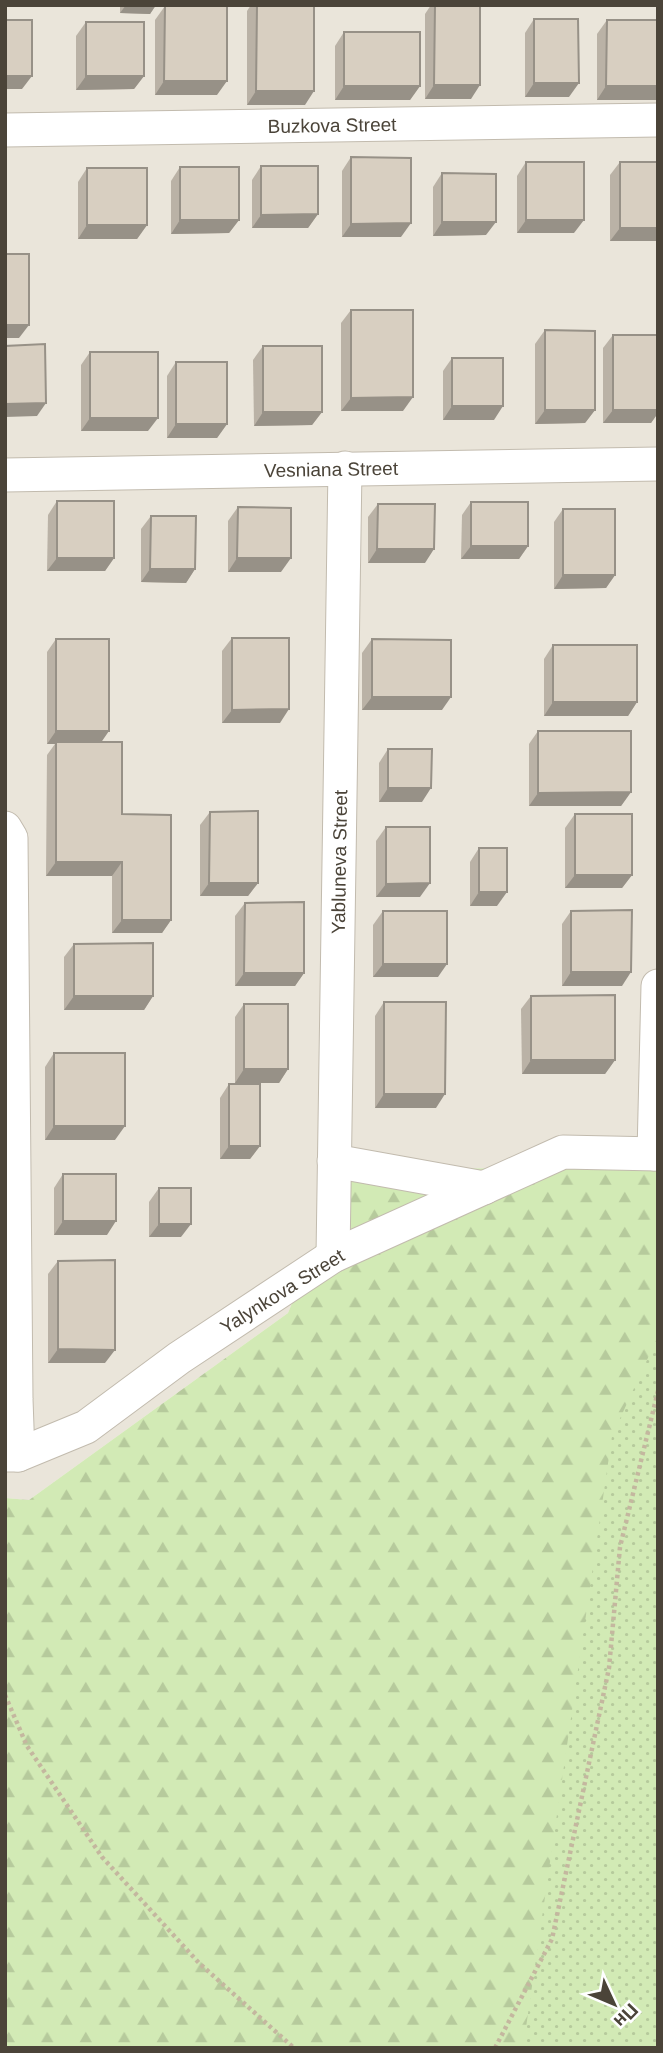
<svg xmlns="http://www.w3.org/2000/svg" width="663" height="2053" font-family="Helvetica,sans-serif">
  <defs>
    <pattern id="forest-firs" width="22" height="20" patternUnits="userSpaceOnUse" patternTransform="scale(1.75)"><rect width="22" height="20" fill="#d2eab5"/><path d="M5 1l3.5 6h-7zM16 11l3.5 6h-7z" fill="#b6ca9c"/></pattern>
    <pattern id="park-dots" width="8" height="8" patternUnits="userSpaceOnUse" patternTransform="scale(1.75)"><rect width="8" height="8" fill="#d2eab5"/><path d="M2 2h.1M6 6h.1" fill="none" stroke="#b6ca9c" stroke-width="1.8" stroke-linecap="round"/></pattern>
  </defs>
  <rect width="100%" height="100%" fill="#f6f3ec"/>
  <!-- residential -->
  <polygon fill="#eae5da" points="5,5 658,5 658,1166 347,1170 288,1313 29,1500 5,1498"/>
  <!-- forest -->
  <polygon fill="url(#forest-firs)" points="658,1166 658,2048 5,2048 5,1498 29,1500 288,1313 347,1170"/>
  <!-- park -->
  <polygon fill="url(#park-dots)" points="658,1336 658,2048 523,2048 612,1436"/>
  <g fill="none" stroke-linecap="round" stroke-linejoin="round">
    <defs>
      <g id="minor">
        <polyline points="5,130 658,120"/>
        <polyline points="5,475 658,464"/>
        <polyline points="5,828 11,838 16,1399 18,1455"/>
        <polyline points="654,1154 658,986"/>
        <polyline points="334,1161 484,1188"/>
        <polyline points="333,1256 345,468"/>
        <polyline points="5,1455 18,1455 86,1427 179,1358 333,1256 563,1152 658,1154"/>
      </g>
    </defs>
    <!-- minor casing -->
    <use href="#minor" stroke="#c2bbae" stroke-width="35"/>
    <!-- path -->
    <g stroke="#c4b79f" stroke-width="4.5" stroke-dasharray="3.5 3.5" stroke-linecap="butt">
      <polyline points="5,1695 27,1746 102,1857 199,1963 294,2048"/>
      <polyline points="495,2048 552,1939 609,1668 620,1547 658,1391"/>
    </g>
    <!-- minor -->
    <use href="#minor" stroke="#fff" stroke-width="33"/>
  </g>
  <!-- wall -->
  <g fill="#bab2a6">
    <polygon points="120,5 156,5 150,14 120,13"/>
    <polygon points="251,5 314,5 305,105 247,105 247,11"/>
    <polygon points="431,5 480,5 471,99 425,99 425,14"/>
    <polygon points="165,6 217,95 155,95 155,20"/>
    <polygon points="534,19 569,97 525,97 525,33"/>
    <polygon points="607,20 658,20 658,100 597,100 597,34"/>
    <polygon points="86,22 144,76 134,89 76,90 76,36"/>
    <polygon points="344,32 420,86 410,100 335,100 335,46"/>
    <polygon points="351,157 401,237 342,237 342,171"/>
    <polygon points="526,162 574,233 517,233 517,176"/>
    <polygon points="620,162 658,162 658,241 610,241 610,175"/>
    <polygon points="261,166 318,214 308,228 252,228 252,180"/>
    <polygon points="180,167 239,220 229,233 171,234 171,181"/>
    <polygon points="87,168 147,225 137,239 78,239 78,182"/>
    <polygon points="442,173 486,235 433,236 433,187"/>
    <polygon points="351,310 403,411 341,411 341,323"/>
    <polygon points="545,330 595,410 585,423 535,424 535,344"/>
    <polygon points="613,335 658,335 658,413 651,423 603,423 603,348"/>
    <polygon points="263,346 322,412 312,425 254,426 253,360"/>
    <polygon points="90,352 148,431 81,431 81,365"/>
    <polygon points="452,358 494,420 443,420 443,371"/>
    <polygon points="176,362 227,424 217,438 167,438 167,376"/>
    <polygon points="57,501 114,558 105,571 47,571 48,515"/>
    <polygon points="471,502 528,546 519,559 461,559 462,515"/>
    <polygon points="378,504 425,563 368,563 368,517"/>
    <polygon points="238,507 281,572 228,572 228,521"/>
    <polygon points="563,509 615,575 606,588 554,589 554,522"/>
    <polygon points="151,516 195,569 186,583 141,582 141,529"/>
    <polygon points="232,638 280,723 222,723 222,651"/>
    <polygon points="56,639 101,742 122,814 171,920 162,933 112,933 112,876 46,876 47,755 55,744 47,744 47,652"/>
    <polygon points="372,639 442,710 362,710 362,653"/>
    <polygon points="553,645 637,702 628,716 544,716 544,659"/>
    <polygon points="538,731 631,792 621,806 529,806 529,744"/>
    <polygon points="388,749 422,802 379,802 379,763"/>
    <polygon points="210,812 258,883 248,896 200,896 200,825"/>
    <polygon points="575,814 632,875 622,888 565,888 565,828"/>
    <polygon points="386,827 420,897 376,897 376,841"/>
    <polygon points="479,848 497,906 470,906 470,862"/>
    <polygon points="245,903 304,973 295,986 235,986 235,916"/>
    <polygon points="383,911 438,977 373,977 373,925"/>
    <polygon points="571,911 622,986 562,986 562,924"/>
    <polygon points="74,944 153,996 144,1010 64,1010 64,957"/>
    <polygon points="531,996 615,1060 605,1074 522,1074 521,1009"/>
    <polygon points="384,1002 436,1108 375,1108 375,1016"/>
    <polygon points="244,1004 288,1069 279,1083 235,1083 235,1017"/>
    <polygon points="54,1053 115,1140 45,1140 45,1067"/>
    <polygon points="229,1084 260,1146 250,1159 220,1159 220,1098"/>
    <polygon points="63,1174 107,1235 54,1235 54,1188"/>
    <polygon points="159,1188 181,1237 149,1237 149,1202"/>
    <polygon points="58,1261 105,1363 48,1363 48,1274"/>
  </g>
  <!-- shaded-wall -->
  <g fill="#979187">
    <polygon points="126,5 156,5 150,14 120,13"/>
    <polygon points="5,76 32,76 22,89 5,89"/>
    <polygon points="86,76 144,76 134,89 76,90"/>
    <polygon points="164,81 227,81 217,95 155,95"/>
    <polygon points="534,83 579,83 569,97 525,97"/>
    <polygon points="434,85 480,85 471,99 425,99"/>
    <polygon points="344,86 420,86 410,100 335,100"/>
    <polygon points="606,86 658,86 658,100 597,100"/>
    <polygon points="256,91 314,91 305,105 247,105"/>
    <polygon points="318,214 308,228 252,228 261,215"/>
    <polygon points="180,220 239,220 229,233 171,234"/>
    <polygon points="526,220 584,220 574,233 517,233"/>
    <polygon points="442,222 496,222 486,235 433,236"/>
    <polygon points="411,223 401,237 342,237 351,224"/>
    <polygon points="87,225 147,225 137,239 78,239"/>
    <polygon points="620,228 658,228 658,241 610,241"/>
    <polygon points="5,325 29,325 19,338 5,338"/>
    <polygon points="413,397 403,411 341,411 351,398"/>
    <polygon points="46,403 37,416 5,417 5,404"/>
    <polygon points="452,406 503,406 494,420 443,420"/>
    <polygon points="545,410 595,410 585,423 535,424"/>
    <polygon points="613,410 658,410 658,413 651,423 603,423"/>
    <polygon points="263,412 322,412 312,425 254,426"/>
    <polygon points="90,418 158,418 148,431 81,431"/>
    <polygon points="176,424 227,424 217,438 167,438"/>
    <polygon points="471,546 528,546 519,559 461,559"/>
    <polygon points="377,549 434,549 425,563 368,563"/>
    <polygon points="57,558 114,558 105,571 47,571"/>
    <polygon points="237,558 291,558 281,572 228,572"/>
    <polygon points="150,569 195,569 186,583 141,582"/>
    <polygon points="563,575 615,575 606,588 554,589"/>
    <polygon points="372,697 451,697 442,710 362,710"/>
    <polygon points="553,702 637,702 628,716 544,716"/>
    <polygon points="289,709 280,723 222,723 232,710"/>
    <polygon points="56,731 109,731 100,744 56,742 55,744 47,744"/>
    <polygon points="388,788 431,788 422,802 379,802"/>
    <polygon points="631,792 621,806 529,806 538,793"/>
    <polygon points="56,862 122,862 112,876 46,876"/>
    <polygon points="575,875 632,875 622,888 565,888"/>
    <polygon points="209,883 258,883 248,896 200,896"/>
    <polygon points="430,883 420,897 376,897 386,884"/>
    <polygon points="479,892 507,892 497,906 470,906"/>
    <polygon points="122,920 171,920 162,933 112,933"/>
    <polygon points="383,964 447,964 438,977 373,977"/>
    <polygon points="571,972 631,972 622,986 562,986"/>
    <polygon points="244,973 304,973 295,986 235,986"/>
    <polygon points="74,996 153,996 144,1010 64,1010"/>
    <polygon points="531,1060 615,1060 605,1074 522,1074"/>
    <polygon points="244,1069 288,1069 279,1083 235,1083"/>
    <polygon points="384,1094 445,1094 436,1108 375,1108"/>
    <polygon points="54,1126 125,1126 115,1140 45,1140"/>
    <polygon points="229,1146 260,1146 250,1159 220,1159"/>
    <polygon points="63,1221 116,1221 107,1235 54,1235"/>
    <polygon points="159,1224 191,1224 181,1237 149,1237"/>
    <polygon points="58,1349 115,1350 105,1363 48,1363"/>
  </g>
  <!-- building -->
  <g fill="#d8cfc1" stroke="#979187" stroke-width="2">
    <polygon points="257,5 314,5 314,91 256,91"/>
    <polygon points="435,5 480,5 480,85 434,85"/>
    <polygon points="165,6 227,6 227,81 164,81"/>
    <polygon points="534,19 578,19 579,83 534,83"/>
    <rect x="5" y="20" width="27" height="56"/>
    <polygon points="607,20 658,20 658,86 606,86"/>
    <rect x="86" y="22" width="58" height="54"/>
    <rect x="344" y="32" width="76" height="54"/>
    <polygon points="351,157 411,158 411,223 351,224"/>
    <rect x="526" y="162" width="58" height="58"/>
    <rect x="620" y="162" width="38" height="66"/>
    <polygon points="261,166 318,166 318,214 261,215"/>
    <rect x="180" y="167" width="59" height="53"/>
    <rect x="87" y="168" width="60" height="57"/>
    <polygon points="442,173 496,174 496,222 442,222"/>
    <rect x="5" y="254" width="24" height="71"/>
    <polygon points="351,310 413,310 413,397 351,398"/>
    <polygon points="545,330 595,331 595,410 545,410"/>
    <rect x="613" y="335" width="45" height="75"/>
    <polygon points="45,344 46,403 5,404 5,346"/>
    <rect x="263" y="346" width="59" height="66"/>
    <rect x="90" y="352" width="68" height="66"/>
    <rect x="452" y="358" width="51" height="48"/>
    <rect x="176" y="362" width="51" height="62"/>
    <rect x="57" y="501" width="57" height="57"/>
    <rect x="471" y="502" width="57" height="44"/>
    <polygon points="378,504 435,504 434,549 377,549"/>
    <polygon points="238,507 291,508 291,558 237,558"/>
    <rect x="563" y="509" width="52" height="66"/>
    <polygon points="151,516 196,516 195,569 150,569"/>
    <polygon points="232,638 289,638 289,709 232,710"/>
    <rect x="56" y="639" width="53" height="92"/>
    <polygon points="372,639 451,640 451,697 372,697"/>
    <rect x="553" y="645" width="84" height="57"/>
    <polygon points="538,731 631,731 631,792 538,793"/>
    <polygon points="56,742 122,742 122,814 171,815 171,920 122,920 122,862 56,862"/>
    <polygon points="388,749 432,749 431,788 388,788"/>
    <polygon points="258,811 258,883 209,883 210,812"/>
    <rect x="575" y="814" width="57" height="61"/>
    <polygon points="386,827 430,827 430,883 386,884"/>
    <rect x="479" y="848" width="28" height="44"/>
    <polygon points="304,902 304,973 244,973 245,903"/>
    <polygon points="632,910 631,972 571,972 571,911"/>
    <rect x="383" y="911" width="64" height="53"/>
    <polygon points="153,943 153,996 74,996 74,944"/>
    <polygon points="615,995 615,1060 531,1060 531,996"/>
    <polygon points="384,1002 446,1002 445,1094 384,1094"/>
    <rect x="244" y="1004" width="44" height="65"/>
    <rect x="54" y="1053" width="71" height="73"/>
    <rect x="229" y="1084" width="31" height="62"/>
    <rect x="63" y="1174" width="53" height="47"/>
    <rect x="159" y="1188" width="32" height="36"/>
    <polygon points="115,1260 115,1350 58,1349 58,1261"/>
  </g>
  <g text-anchor="middle" stroke-width="7" stroke-linejoin="round" paint-order="stroke">
    <!-- street labels -->
    <g font-size="19" fill="#4b4439" stroke="#fff">
      <text transform="translate(332 125) rotate(-1)" y="7">Buzkova Street</text>
      <text transform="translate(331 469) rotate(-1)" y="7">Vesniana Street</text>
      <text transform="translate(339 862) rotate(-89)" y="7">Yabluneva Street</text>
      <text transform="translate(282 1291) rotate(-32)" y="7">Yalynkova Street</text>
    </g>
  </g>
  <!-- border -->
  <rect width="663" height="2053" fill="none" stroke="#4b4439" stroke-width="14"/>
  <!-- north arrow -->
  <g transform="translate(614 2004) rotate(134)" stroke="#ffffff" stroke-width="5" paint-order="stroke">
  <path d="M0-5L12 26L0 18L-12 26Z" fill="#4b4439"/>
  <text y="-10" font-size="19" font-weight="bold" text-anchor="middle" fill="#4b4439">Пн</text>
  </g>
</svg>
